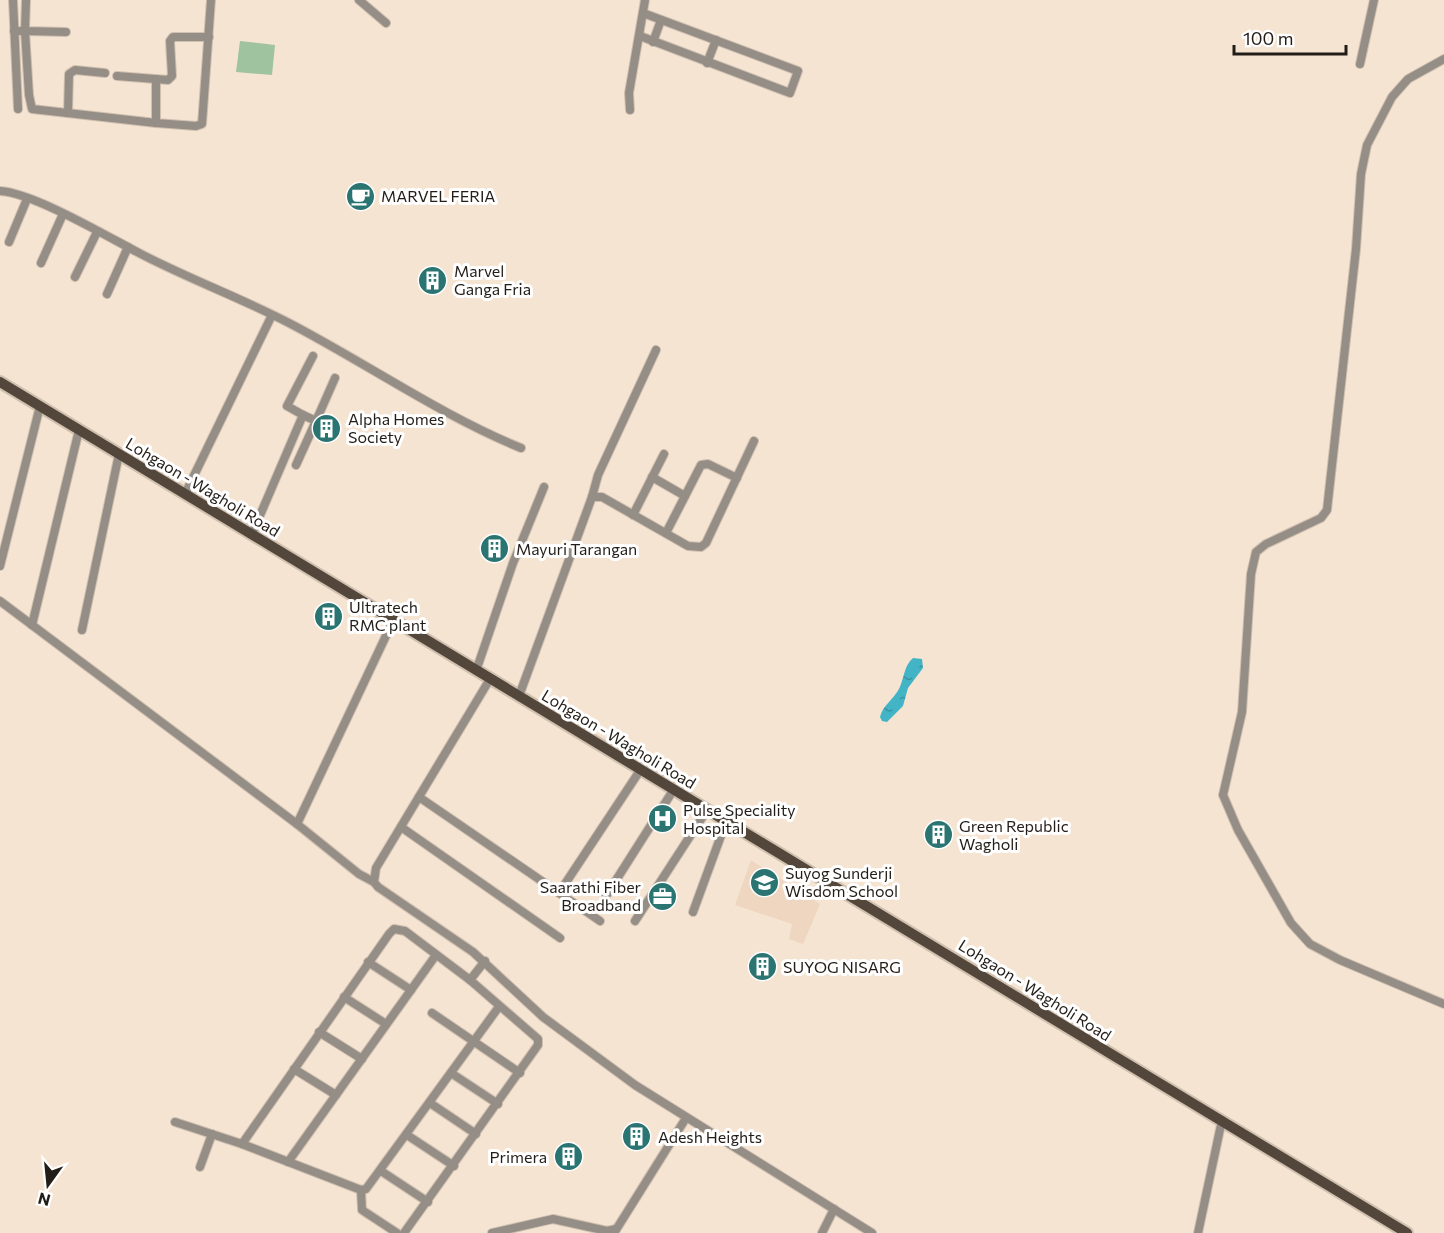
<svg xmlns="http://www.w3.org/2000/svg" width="1444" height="1233" font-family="Commissioner,sans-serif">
  <defs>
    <pattern id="water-ripples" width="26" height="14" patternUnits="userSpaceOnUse" patternTransform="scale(1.5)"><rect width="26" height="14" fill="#43b4c6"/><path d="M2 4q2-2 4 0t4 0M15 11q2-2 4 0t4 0" fill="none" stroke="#3892a0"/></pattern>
  </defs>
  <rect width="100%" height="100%" fill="#f6e4d2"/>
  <!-- built -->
  <polygon fill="#eed6c0" points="751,860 820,904 803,944 789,939 792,924 735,905"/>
  <!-- park -->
  <polygon fill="#9ec39e" points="240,41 275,45 272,75 236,72"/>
  <!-- water -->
  <path fill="url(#water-ripples)" d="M 913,658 L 922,659 L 923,668 L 908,688 L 903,706 L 887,722 L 882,721 L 880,717 C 883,705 893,700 899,689 C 904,679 904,665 913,658 Z"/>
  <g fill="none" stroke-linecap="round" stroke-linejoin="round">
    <defs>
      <g id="minor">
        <polyline points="13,0 18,109"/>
        <polyline points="26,0 25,31 66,32"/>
        <polyline points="359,0 386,23"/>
        <polyline points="14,31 25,31 29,95 32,109 156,123"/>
        <polyline points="640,36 790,93 798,71 643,13"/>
        <polyline points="653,42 661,20"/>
        <polyline points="1444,59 1408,79 1392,97 1367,145 1361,174 1356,249 1327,510 1321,518 1266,544 1256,552 1251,574 1242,712 1223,795 1238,830 1291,923 1310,944 1340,960 1444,1004"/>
        <polyline points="707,63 716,40"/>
        <polyline points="1360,64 1374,0"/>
        <polyline points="117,76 168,80 172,76 170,41 173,37 209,37"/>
        <polyline points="156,79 156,123 196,126 202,124 211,0"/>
        <polyline points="630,110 629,93 645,0"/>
        <polyline points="68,113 69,74 75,70 105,73"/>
        <path d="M 0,191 C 34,193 108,237 141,254 C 189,279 241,298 289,323 C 366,363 442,416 521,448"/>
        <polyline points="9,242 27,199"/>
        <polyline points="41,263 63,214"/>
        <polyline points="75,277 97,232"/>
        <polyline points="107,294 128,247"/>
        <polyline points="303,415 287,406 313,356"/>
        <polyline points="296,465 316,421"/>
        <polyline points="652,477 685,496"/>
        <polyline points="185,494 272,315"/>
        <polyline points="592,497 598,475 656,350"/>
        <polyline points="633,515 664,454"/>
        <polyline points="666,533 701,465 708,464 737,478"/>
        <polyline points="252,534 303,415 316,421 335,378"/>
        <polyline points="0,566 40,406"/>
        <polyline points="0,601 297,824 359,874 374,882"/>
        <polyline points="32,625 79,430"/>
        <polyline points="82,630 119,454"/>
        <polyline points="476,671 513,563 544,487"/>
        <polyline points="490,679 376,868 374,882 378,887 473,952 543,1017 635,1085 872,1233"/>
        <polyline points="519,696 592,497 602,497 688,546 701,547 706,543 754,441"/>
        <polyline points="419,797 600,921"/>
        <polyline points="297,824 393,621"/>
        <polyline points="401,827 560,938"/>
        <polyline points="559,893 641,769"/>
        <polyline points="606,896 674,789"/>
        <polyline points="693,912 726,822"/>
        <polyline points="635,921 707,810"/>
        <polyline points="368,962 411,990"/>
        <polyline points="470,980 485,961"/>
        <polyline points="344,997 386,1024"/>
        <polyline points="432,1013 520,1073"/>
        <polyline points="319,1032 362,1059"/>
        <polyline points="294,1069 336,1095"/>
        <polyline points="451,1073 498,1104"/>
        <polyline points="430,1103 476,1134"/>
        <polyline points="175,1122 242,1144 361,1190 366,1189 498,1008"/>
        <polyline points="407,1135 454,1166"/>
        <polyline points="242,1144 389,934 394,929 405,931 470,980 538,1039 538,1045 404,1233"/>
        <polyline points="288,1162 436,955"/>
        <polyline points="200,1167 212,1134"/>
        <polyline points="381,1171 428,1202"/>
        <polyline points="361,1190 362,1210 397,1233"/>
        <polyline points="492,1233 553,1219 607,1231 616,1229"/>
        <polyline points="614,1233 686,1118"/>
        <polyline points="822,1233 834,1209"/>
        <polyline points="1198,1233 1222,1120"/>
      </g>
      <polyline id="major" points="0,382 1407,1233"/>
    </defs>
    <!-- minor casing -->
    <use href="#minor" stroke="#d0c0b0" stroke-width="10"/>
    <!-- major casing -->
    <use href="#major" stroke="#d0c0b0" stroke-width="14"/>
    <!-- minor -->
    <use href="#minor" stroke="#958e87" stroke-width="8"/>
    <!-- major -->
    <use href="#major" stroke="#52473a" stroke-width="10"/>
  </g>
  <!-- icons -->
  <defs>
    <symbol id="cafe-disc" viewBox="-11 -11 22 22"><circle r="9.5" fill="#2a7471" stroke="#fff"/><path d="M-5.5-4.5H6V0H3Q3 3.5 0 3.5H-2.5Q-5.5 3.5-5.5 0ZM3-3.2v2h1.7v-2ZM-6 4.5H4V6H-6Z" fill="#fff"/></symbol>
    <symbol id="building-disc" viewBox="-11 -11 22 22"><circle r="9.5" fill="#2a7471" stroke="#fff"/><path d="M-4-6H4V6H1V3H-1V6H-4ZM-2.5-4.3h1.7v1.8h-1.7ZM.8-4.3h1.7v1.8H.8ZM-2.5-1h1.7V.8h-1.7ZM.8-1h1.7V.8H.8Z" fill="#fff"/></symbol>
    <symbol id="hospital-disc" viewBox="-11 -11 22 22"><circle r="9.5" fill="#2a7471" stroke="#fff"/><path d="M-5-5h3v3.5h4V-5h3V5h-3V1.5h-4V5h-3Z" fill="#fff"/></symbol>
    <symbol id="school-disc" viewBox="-11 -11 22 22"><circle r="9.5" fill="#2a7471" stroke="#fff"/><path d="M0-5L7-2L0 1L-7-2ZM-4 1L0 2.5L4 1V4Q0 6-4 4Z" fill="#fff"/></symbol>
    <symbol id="office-disc" viewBox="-11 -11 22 22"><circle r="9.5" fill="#2a7471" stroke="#fff"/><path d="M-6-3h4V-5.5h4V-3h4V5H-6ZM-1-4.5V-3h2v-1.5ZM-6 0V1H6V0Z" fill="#fff"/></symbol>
  </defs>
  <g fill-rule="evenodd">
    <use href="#cafe-disc" x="344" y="180" width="33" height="33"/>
    <use href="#building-disc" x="416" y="264" width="33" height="33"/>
    <use href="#building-disc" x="310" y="412" width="33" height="33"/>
    <use href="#building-disc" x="478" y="532" width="33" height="33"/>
    <use href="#building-disc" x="312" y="600" width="33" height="33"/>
    <use href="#hospital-disc" x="646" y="802" width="33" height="33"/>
    <use href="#building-disc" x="922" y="818" width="33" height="33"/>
    <use href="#school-disc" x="748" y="866" width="33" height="33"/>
    <use href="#office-disc" x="646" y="880" width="33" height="33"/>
    <use href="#building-disc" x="746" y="950" width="33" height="33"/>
    <use href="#building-disc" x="620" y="1120" width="33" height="33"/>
    <use href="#building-disc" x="552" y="1140" width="33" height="33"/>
  </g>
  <g text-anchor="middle" stroke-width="6" stroke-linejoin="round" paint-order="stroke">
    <!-- poi labels -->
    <g font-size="16" fill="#231d17" stroke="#fff" text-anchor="start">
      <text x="381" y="202">MARVEL FERIA</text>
      <text x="454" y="277">Marvel<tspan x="454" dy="18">Ganga Fria</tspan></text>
      <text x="348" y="425">Alpha Homes<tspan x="348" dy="18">Society</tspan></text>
      <text x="516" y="555">Mayuri Tarangan</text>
      <text x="349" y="613">Ultratech<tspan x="349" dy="18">RMC plant</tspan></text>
      <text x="683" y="816">Pulse Speciality<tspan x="683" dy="18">Hospital</tspan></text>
      <text x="959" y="832">Green Republic<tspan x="959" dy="18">Wagholi</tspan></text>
      <text x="785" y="879">Suyog Sunderji<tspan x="785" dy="18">Wisdom School</tspan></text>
      <text x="641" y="893" text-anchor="end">Saarathi Fiber<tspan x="641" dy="18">Broadband</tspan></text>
      <text x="783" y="973">SUYOG NISARG</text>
      <text x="658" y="1143">Adesh Heights</text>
      <text x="547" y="1163" text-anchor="end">Primera</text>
    </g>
    <!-- street labels -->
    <g font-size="16" fill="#231d17" stroke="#fff">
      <text transform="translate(203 487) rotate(31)" y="6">Lohgaon - Wagholi Road</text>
      <text transform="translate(619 739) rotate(31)" y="6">Lohgaon - Wagholi Road</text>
      <text transform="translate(1035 990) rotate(32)" y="6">Lohgaon - Wagholi Road</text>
    </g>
  </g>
  <!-- north arrow -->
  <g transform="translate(48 1185) rotate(195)" stroke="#ffffff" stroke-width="4.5" paint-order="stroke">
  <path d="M0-4.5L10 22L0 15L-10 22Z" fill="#231d17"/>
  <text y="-9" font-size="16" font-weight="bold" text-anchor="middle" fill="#231d17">N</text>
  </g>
  <!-- scale -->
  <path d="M1234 45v9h112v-9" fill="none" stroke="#231d17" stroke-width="3"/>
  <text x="1243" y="45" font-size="18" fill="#231d17" stroke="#ffffff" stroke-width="4.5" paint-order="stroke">100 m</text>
</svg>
